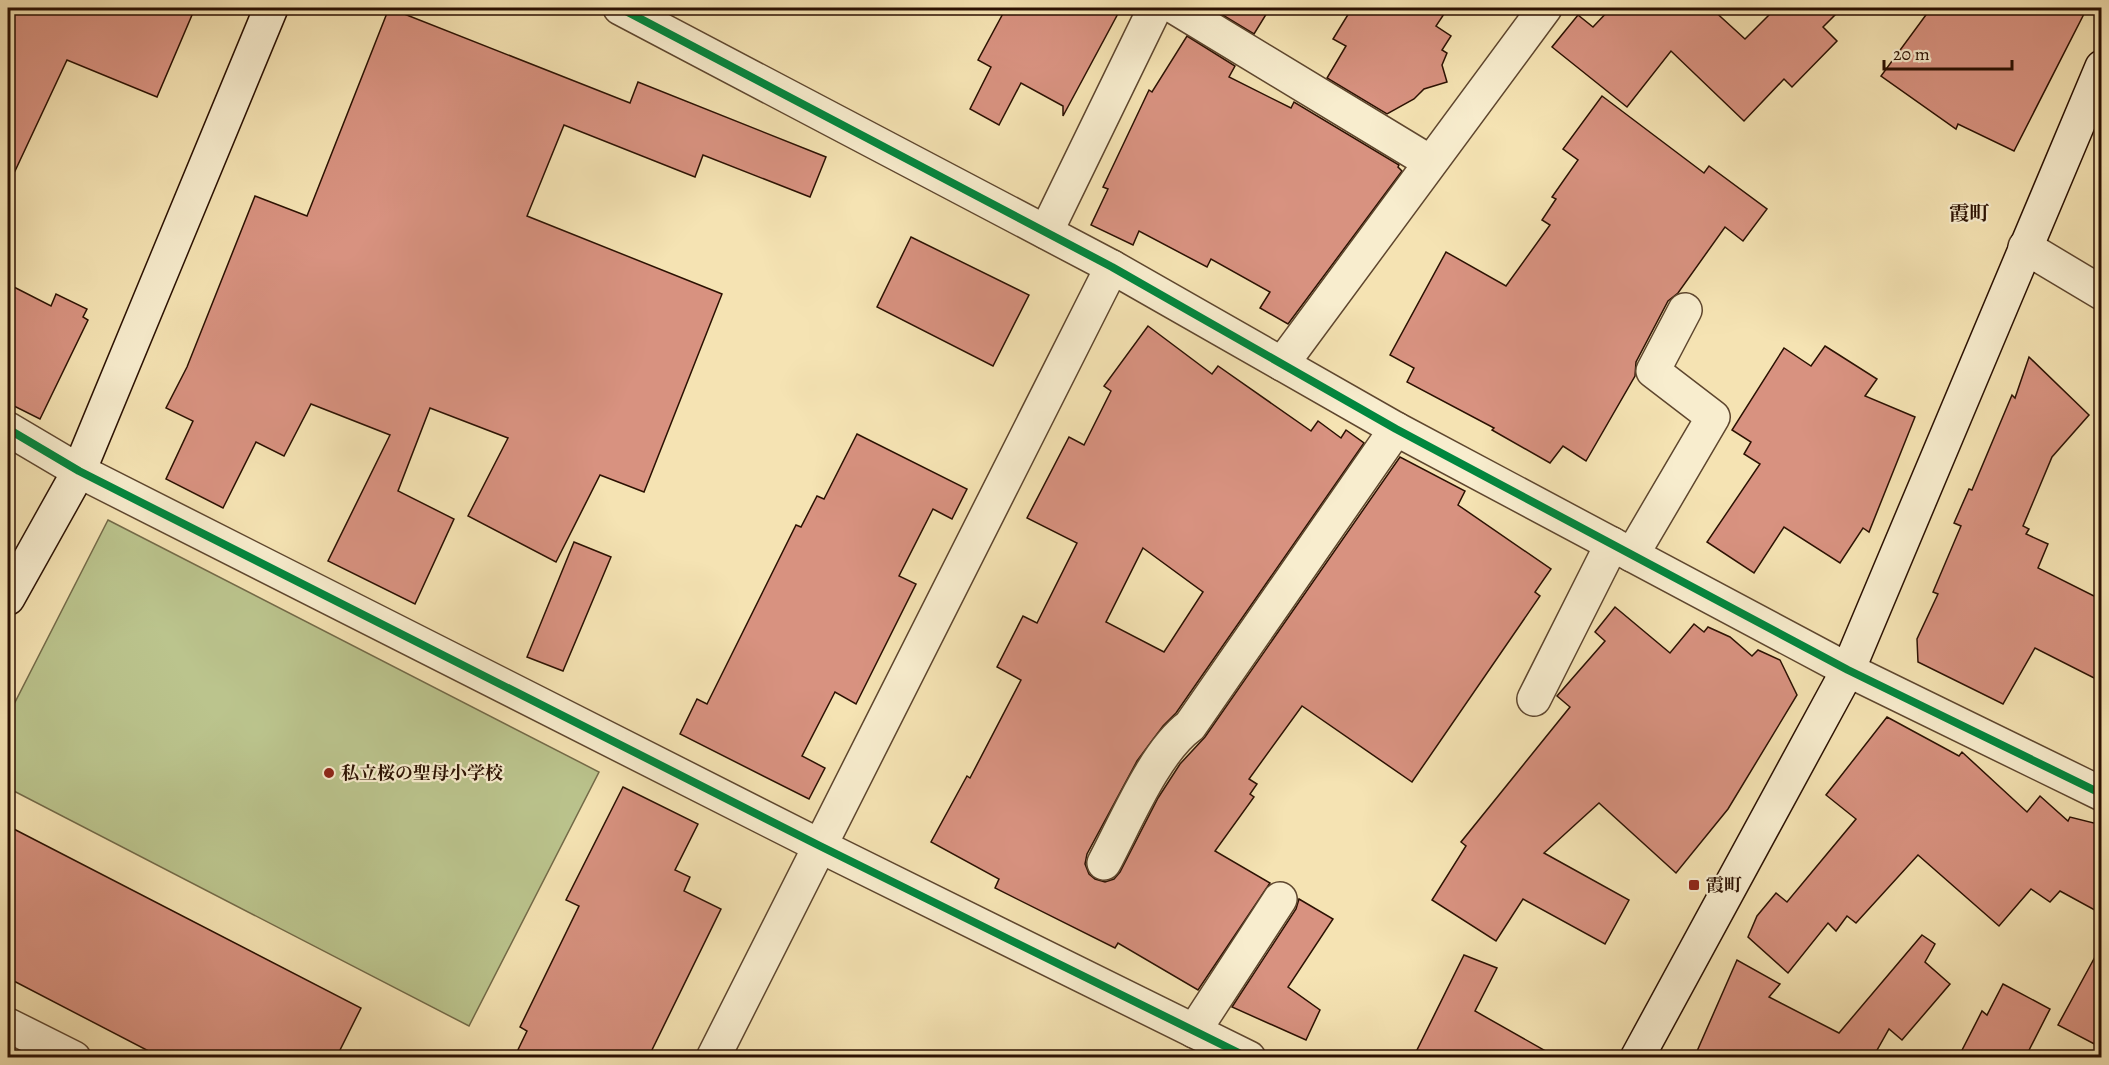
<svg xmlns="http://www.w3.org/2000/svg" width="2109" height="1065" font-family="Alegreya,'Noto Serif JP',serif">
  <rect width="100%" height="100%" fill="#f5e3b3"/>
  <filter id="stains"><feTurbulence type="fractalNoise" baseFrequency=".00333" numOctaves="4"/><feColorMatrix values="0 0 0 0 .2 0 0 0 0 .09 0 0 0 0 .02 0 0 0 .5 -.17"/></filter>
  <radialGradient id="worn" r=".72"><stop offset=".6" stop-color="#630" stop-opacity="0"/><stop offset="1" stop-color="#630" stop-opacity=".3"/></radialGradient>
  <!-- green -->
  <polygon fill="#bbc48d" stroke="#736a48" stroke-width="1.5" points="108,520 599,772 469,1026 8,788 8,716"/>
  <!-- building -->
  <g fill="#d89280" stroke="#2b1102" stroke-width="1.5" fill-rule="evenodd">
    <polygon points="8,8 195,8 157,97 67,60 8,186"/>
    <polygon points="389,8 630,103 638,82 826,157 810,197 703,155 695,177 564,125 527,216 722,294 644,492 600,475 556,562 468,516 508,438 430,408 398,491 454,519 415,604 328,561 390,435 311,404 284,456 256,442 223,508 166,479 193,421 166,408 187,367 255,196 307,216"/>
    <polygon points="1006,8 1121,8 1063,116 1063,106 1021,83 999,125 970,109 991,67 978,60"/>
    <polygon points="1211,8 1270,8 1254,34"/>
    <polygon points="1352,8 1448,8 1436,26 1451,36 1442,50 1447,53 1442,65 1447,82 1424,89 1414,99 1387,114 1327,78 1346,46 1333,39"/>
    <polygon points="1611,8 1711,8 1745,39 1776,8 1842,8 1823,27 1837,41 1792,87 1784,79 1744,121 1671,51 1627,107 1552,47 1578,15 1593,27"/>
    <polygon points="1931,8 2087,8 2014,151 1958,124 1956,129 1881,76"/>
    <polygon points="1187,36 1235,66 1229,77 1291,108 1294,102 1399,165 1398,167 1402,171 1288,324 1260,308 1270,292 1211,259 1207,267 1139,231 1133,245 1091,225 1108,189 1103,187 1149,90 1152,92"/>
    <polygon points="1602,96 1704,173 1709,166 1767,209 1743,241 1725,227 1678,293 1668,301 1636,362 1635,376 1586,461 1563,446 1550,463 1492,430 1494,428 1407,382 1414,368 1390,355 1446,252 1506,286 1550,225 1542,220 1556,199 1552,197 1578,160 1563,149"/>
    <polygon points="911,237 1029,295 993,366 877,307"/>
    <polygon points="8,284 51,306 56,294 87,309 83,317 88,320 40,419 8,403"/>
    <path d="M 1148,326 L 1212,374 L 1218,366 L 1311,431 L 1318,421 L 1341,438 L 1346,430 L 1364,443 L 1176,713 L 1163,726 L 1137,761 L 1087,854 L 1085,864 L 1089,874 L 1095,879 L 1105,882 L 1114,879 L 1120,872 L 1158,798 L 1180,764 L 1205,737 L 1400,457 L 1465,491 L 1458,505 L 1551,569 L 1535,592 L 1540,596 L 1412,782 L 1302,706 L 1249,779 L 1257,784 L 1250,794 L 1254,797 L 1215,851 L 1270,883 L 1198,990 L 1118,943 L 1115,948 L 995,888 L 999,879 L 931,842 L 967,776 L 970,778 L 1021,680 L 997,667 L 1023,616 L 1037,623 L 1077,543 L 1027,518 L 1069,437 L 1084,445 L 1111,391 L 1104,386 ZM 1143,548 L 1203,592 L 1164,652 L 1106,622 Z"/>
    <polygon points="1825,346 1877,379 1865,396 1915,417 1869,532 1863,528 1840,563 1784,527 1754,573 1707,542 1760,464 1744,454 1751,442 1732,430 1784,348 1811,366"/>
    <polygon points="2029,357 2089,415 2052,457 2023,526 2029,529 2026,534 2048,544 2038,568 2102,600 2102,682 2035,648 2003,704 1918,662 1917,639 1938,594 1933,592 1961,526 1954,523 1969,489 1972,490 2012,395 2015,398"/>
    <polygon points="857,434 967,489 952,519 933,509 899,576 916,584 856,704 835,692 802,756 825,768 809,799 680,734 697,699 707,704 796,525 801,527 817,496 824,499"/>
    <polygon points="574,542 611,557 563,671 527,657"/>
    <polygon points="1615,607 1670,653 1694,624 1704,632 1708,627 1730,637 1752,656 1758,650 1780,660 1797,695 1728,809 1676,873 1599,803 1544,853 1629,900 1605,944 1523,899 1496,941 1432,900 1466,846 1461,842 1570,707 1557,696 1605,641 1595,632"/>
    <polygon points="1887,717 1959,756 1962,752 2027,812 2040,796 2068,821 2070,817 2102,825 2102,914 2060,891 2050,902 2031,889 1999,926 1918,855 1856,923 1847,916 1836,931 1828,923 1788,973 1748,937 1757,916 1776,893 1787,902 1856,819 1826,795"/>
    <polygon points="623,787 698,824 675,870 690,877 684,891 721,909 648,1058 514,1058 527,1031 520,1027 579,906 566,900"/>
    <polygon points="8,826 361,1008 336,1058 162,1058 8,978"/>
    <polygon points="1299,899 1333,919 1288,987 1320,1010 1306,1040 1232,1007 1296,909"/>
    <polygon points="1922,935 1935,944 1925,962 1950,984 1902,1040 1889,1029 1876,1052 1886,1058 1694,1058 1737,960 1780,984 1769,997 1839,1033"/>
    <polygon points="2102,944 2102,1048 2058,1025"/>
    <polygon points="1464,955 1497,968 1475,1011 1558,1058 1413,1058"/>
    <polygon points="2003,984 2050,1009 2025,1058 1958,1058 1982,1011 1987,1015"/>
  </g>
  <g fill="none" stroke-linecap="round" stroke-linejoin="round">
    <defs>
      <g id="street">
        <polyline points="620,8 1112,267 1396,429 1848,670 2102,794"/>
        <polyline points="1176,8 1430,162"/>
        <polyline points="1046,232 1155,8"/>
        <polyline points="2025,247 2102,293"/>
        <polyline points="1282,364 1545,8"/>
        <polyline points="8,429 79,471 820,846 1249,1058"/>
        <polyline points="1632,555 1713,417 1653,371 1685,310"/>
        <polyline points="1534,699 1612,544"/>
        <path d="M 1104,863 C 1125,824 1155,751 1190,726 L 1396,429"/>
        <polyline points="8,1025 74,1058"/>
        <polyline points="1194,1031 1280,899"/>
        <polyline points="713,1058 1112,267"/>
      </g>
      <g id="secondary">
        <polyline points="8,598 79,471 271,8"/>
        <polyline points="1637,1058 1848,670 2102,67"/>
      </g>
    </defs>
    <!-- street casing -->
    <use href="#street" stroke="#5e462e" stroke-width="36"/>
    <!-- secondary casing -->
    <use href="#secondary" stroke="#2b1102" stroke-width="36"/>
    <!-- street -->
    <use href="#street" stroke="#f8edce" stroke-width="33"/>
    <!-- secondary -->
    <use href="#secondary" stroke="#f8edce" stroke-width="33"/>
    <defs>
      <g id="cycleway">
        <polyline points="620,8 1112,267 1396,429 1848,670 2102,794"/>
        <polyline points="8,429 79,471 820,846 1249,1058"/>
      </g>
    </defs>
    <!-- cycleway casing -->
    <use href="#cycleway" stroke="#f8edce" stroke-width="11"/>
    <!-- cycleway -->
    <use href="#cycleway" stroke="#00873e" stroke-width="8"/>
  </g>
  <!-- markers -->
  <g fill="#8f2418" stroke="#f8edce" stroke-width="2">
    <circle cx="329" cy="773" r="6"/>
    <rect x="1688" y="879" width="12" height="12" rx="3"/>
  </g>
  <g text-anchor="middle" stroke-width="4.5" stroke-linejoin="round" paint-order="stroke">
    <!-- poi labels -->
    <g font-size="18" font-weight="bold" fill="#2b1102" stroke="#f8edce" text-anchor="start">
      <text x="341" y="779">私立桜の聖母小学校</text>
      <text x="1706" y="891">霞町</text>
    </g>
    <!-- neighbourhood labels -->
    <g font-size="20" font-weight="bold" fill="#2b1102" stroke="#f8edce">
      <text x="1969" y="220">霞町</text>
    </g>
  </g>
  <!-- margin -->
  <rect width="2109" height="1065" fill="none" stroke="#f5e3b3" stroke-width="30"/>
  <rect x="9" y="9" width="2091" height="1047" fill="none" stroke="#2b1102" stroke-width="3"/>
  <rect x="15" y="15" width="2079" height="1035" fill="none" stroke="#2b1102" stroke-width="1.5"/>
  <!-- scale -->
  <path d="M1884 60v9h128v-9" fill="none" stroke="#2b1102" stroke-width="3"/>
  <text x="1893" y="60" font-size="18" fill="#2b1102" stroke="#f8edce" stroke-width="4.5" paint-order="stroke">20 m</text>
  <rect width="100%" height="100%" filter="url(#stains)"/>
  <rect width="100%" height="100%" fill="url(#worn)"/>
</svg>
